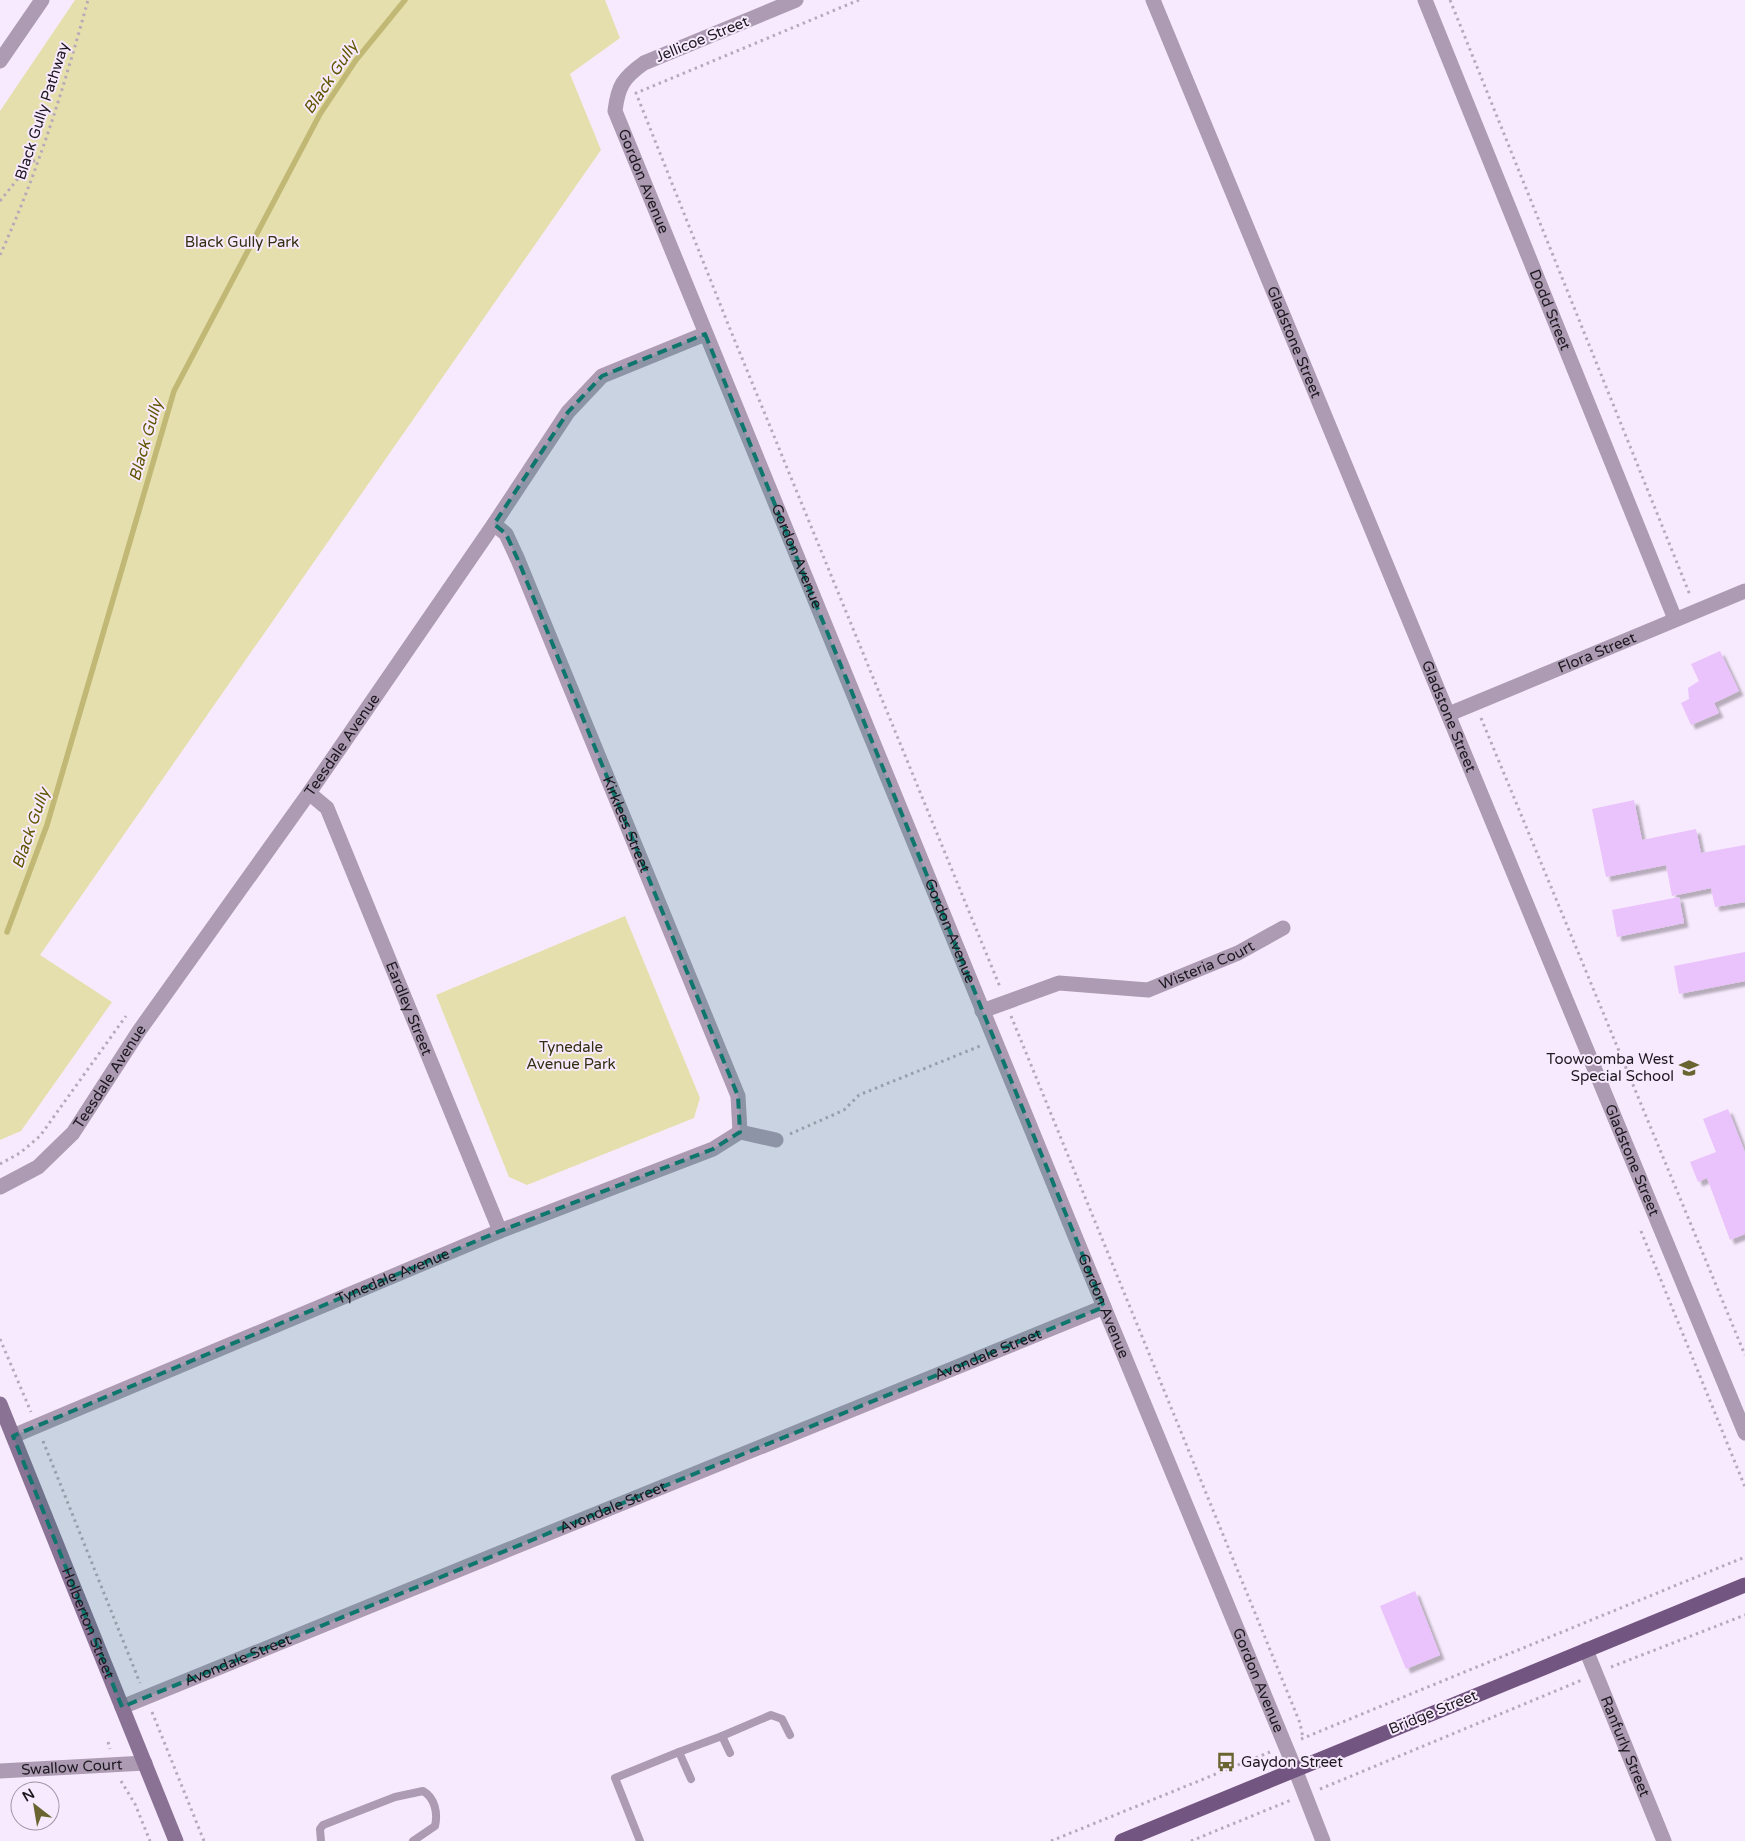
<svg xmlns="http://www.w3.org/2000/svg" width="1745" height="1841" font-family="'Varela Round',sans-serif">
  <defs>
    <filter id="shadow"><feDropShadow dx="4.5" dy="4.5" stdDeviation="1" flood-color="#0004"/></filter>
  </defs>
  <rect width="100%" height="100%" fill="#f8eafe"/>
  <!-- green -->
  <g fill="#e5dfad">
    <polygon points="75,0 605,0 620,38 570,74 601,150 40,955 112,1002 21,1131 0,1140 0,111"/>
    <polygon points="625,916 700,1098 694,1118 527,1185 509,1177 436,995"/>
  </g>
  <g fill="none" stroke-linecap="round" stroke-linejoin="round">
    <!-- stream -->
    <polyline stroke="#c1b875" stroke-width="5.5" points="7,932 47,825 174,391 320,114 356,60 405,0"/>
  </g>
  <!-- building -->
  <g fill="#eac2fc" filter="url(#shadow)">
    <polygon points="1720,651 1739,691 1714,703 1719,713 1691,725 1681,703 1689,699 1688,688 1699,681 1691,664"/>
    <polygon points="1634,800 1642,840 1696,829 1701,853 1745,845 1745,902 1715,907 1711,888 1672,896 1666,865 1606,877 1592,809"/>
    <polygon points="1679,897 1684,923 1617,937 1612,910"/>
    <polygon points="1745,952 1745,981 1679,994 1674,966"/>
    <polygon points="1728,1109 1745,1152 1745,1234 1730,1240 1707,1178 1698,1182 1690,1162 1716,1152 1703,1119"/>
    <polygon points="1415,1591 1440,1655 1406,1669 1380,1606"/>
  </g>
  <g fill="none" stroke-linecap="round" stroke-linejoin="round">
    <!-- path -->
    <g stroke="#b6aaba" stroke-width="3" stroke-dasharray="2.5 4" stroke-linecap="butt">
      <polyline points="859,0 636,93 728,324 1000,987"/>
      <polyline points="1450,0 1690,595"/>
      <polyline points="0,201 32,161 39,161"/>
      <path d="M 0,255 C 38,172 64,87 88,0"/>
      <polyline points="1481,718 1745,1355"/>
      <polyline points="1011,1016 1300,1723 1303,1738"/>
      <polyline points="790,1134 844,1110 859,1095 980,1046"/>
      <polyline points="0,1164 20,1153 40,1136 126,1016"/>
      <polyline points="1641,1231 1745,1487"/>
      <polyline points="0,1339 31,1412"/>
      <polyline points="43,1441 140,1683"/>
      <polyline points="1611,1667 1745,1615"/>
      <polyline points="152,1712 204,1841"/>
      <polyline points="1301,1739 1745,1557"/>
      <polyline points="108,1742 110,1749"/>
      <polyline points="121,1781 135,1804 150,1841"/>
      <polyline points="1320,1789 1582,1680"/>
      <polyline points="1051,1841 1270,1752"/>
      <polyline points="1191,1841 1291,1800"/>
    </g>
    <!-- lane -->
    <g stroke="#ac9bb3" stroke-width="8">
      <polyline points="722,1736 771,1715 782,1719 790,1735"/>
      <polyline points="679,1752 722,1736 730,1753"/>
      <path d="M 321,1841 L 320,1829 L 323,1825 L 395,1797 L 423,1791 C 435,1798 438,1813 435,1826 L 413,1841"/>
      <polyline points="640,1841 615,1778 679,1752 691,1779"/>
    </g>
    <!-- street -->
    <g stroke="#ac9bb3" stroke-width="15">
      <path id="s1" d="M 796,0 L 644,63 C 623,78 618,86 615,111 L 1104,1307 L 1295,1769 L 1323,1841"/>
      <path id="s2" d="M 1153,0 L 1745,1433"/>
      <path id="s3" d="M 1425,0 L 1675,619"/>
      <polyline points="0,61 42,0"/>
      <path id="s4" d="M 494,524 L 506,534 L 518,560 L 738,1096 L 740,1132"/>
      <path id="s5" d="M 1449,714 L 1745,591"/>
      <path id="s6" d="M 309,793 L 327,808 L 500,1231"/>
      <path id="s7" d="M 982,1011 L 1059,983 L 1148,990 L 1238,953 L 1283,928"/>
      <path id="s8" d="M 0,1187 L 38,1167 L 73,1133 L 139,1031 L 309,793 L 494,524 L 568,412 L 602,376 L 705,334"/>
      <path id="s9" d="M 13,1436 L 500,1231 L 713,1149 L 740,1132 L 776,1140"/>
      <path id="s10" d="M 1586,1650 L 1664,1841"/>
      <path id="s11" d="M 122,1707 L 1104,1307"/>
      <path id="s12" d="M 0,1771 L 145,1763"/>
    </g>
    <!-- secondary -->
    <path stroke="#8a7295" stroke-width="15" id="s13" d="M 0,1404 L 176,1841"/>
    <!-- primary -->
    <polyline stroke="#725580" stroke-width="15" points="1122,1841 1745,1585"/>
  </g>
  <!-- marked area -->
  <path fill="#0f766e" fill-opacity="0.2" stroke="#0f766e" stroke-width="4" stroke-dasharray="10 6" stroke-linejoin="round" d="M 705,334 L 1104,1307 L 122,1707 L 13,1436 L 500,1231 L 713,1149 L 740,1132 L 738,1096 L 518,560 L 506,534 L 494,524 L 568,412 L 602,376 Z"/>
  <!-- icons -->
  <defs>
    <symbol id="school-bare" viewBox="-9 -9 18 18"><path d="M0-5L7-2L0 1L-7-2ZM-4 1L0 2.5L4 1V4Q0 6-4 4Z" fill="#6a6431" stroke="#f8eafe" stroke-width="2.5" paint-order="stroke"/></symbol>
    <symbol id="bus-bare" viewBox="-9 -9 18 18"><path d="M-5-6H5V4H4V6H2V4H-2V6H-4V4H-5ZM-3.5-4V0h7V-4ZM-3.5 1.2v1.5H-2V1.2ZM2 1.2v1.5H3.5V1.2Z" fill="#6a6431" stroke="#f8eafe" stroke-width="2.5" paint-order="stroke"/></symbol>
  </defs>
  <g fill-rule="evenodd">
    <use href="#school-bare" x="1675" y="1054" width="28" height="28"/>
    <use href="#bus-bare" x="1212" y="1748" width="28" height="28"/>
  </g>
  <g text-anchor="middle" stroke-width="4" stroke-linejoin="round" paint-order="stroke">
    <!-- street labels -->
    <g font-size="15" fill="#1e1920" stroke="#f8eafe">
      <text transform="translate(702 39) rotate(-22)" y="5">Jellicoe Street</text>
      <text transform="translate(42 111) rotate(-72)" y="5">Black Gully Pathway</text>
      <text dy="5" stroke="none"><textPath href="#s1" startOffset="299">Gordon Avenue</textPath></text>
      <text dy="5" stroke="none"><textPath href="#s3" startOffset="334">Dodd Street</textPath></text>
      <text dy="5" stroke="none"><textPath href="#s2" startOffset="370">Gladstone Street</textPath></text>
      <text dy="5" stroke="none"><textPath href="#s1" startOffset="704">Gordon Avenue</textPath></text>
      <text dy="5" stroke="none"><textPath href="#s5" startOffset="160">Flora Street</textPath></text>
      <text dy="5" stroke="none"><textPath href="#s2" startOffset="775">Gladstone Street</textPath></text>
      <text dy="5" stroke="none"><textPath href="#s8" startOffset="564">Teesdale Avenue</textPath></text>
      <text dy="5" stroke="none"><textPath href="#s4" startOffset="330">Kirklees Street</textPath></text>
      <text dy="5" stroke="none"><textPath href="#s1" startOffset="1109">Gordon Avenue</textPath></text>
      <text dy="5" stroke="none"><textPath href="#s7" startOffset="235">Wisteria Court</textPath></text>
      <text dy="5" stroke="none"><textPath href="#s6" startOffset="240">Eardley Street</textPath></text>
      <text dy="5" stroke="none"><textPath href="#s8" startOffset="159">Teesdale Avenue</textPath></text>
      <text dy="5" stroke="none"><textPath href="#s2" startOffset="1255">Gladstone Street</textPath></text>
      <text dy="5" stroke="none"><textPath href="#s9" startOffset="412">Tynedale Avenue</textPath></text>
      <text dy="5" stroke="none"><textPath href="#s1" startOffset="1514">Gordon Avenue</textPath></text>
      <text dy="5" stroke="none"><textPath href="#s11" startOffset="935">Avondale Street</textPath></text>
      <text dy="5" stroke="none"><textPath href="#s11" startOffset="530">Avondale Street</textPath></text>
      <text dy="5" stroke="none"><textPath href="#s13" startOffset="236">Holberton Street</textPath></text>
      <text dy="5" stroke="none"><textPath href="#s11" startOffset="125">Avondale Street</textPath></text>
      <text dy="5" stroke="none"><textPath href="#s1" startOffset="1919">Gordon Avenue</textPath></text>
      <text transform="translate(1433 1712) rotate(-22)" y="5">Bridge Street</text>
      <text dy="5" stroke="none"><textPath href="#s10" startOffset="104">Ranfurly Street</textPath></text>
      <text dy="5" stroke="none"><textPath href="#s12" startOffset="72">Swallow Court</textPath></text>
    </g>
    <!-- park labels -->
    <g font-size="15" fill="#332f10" stroke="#f8eafe">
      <text x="242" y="247">Black Gully Park</text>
      <text x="571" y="1052">Tynedale<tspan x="571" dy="17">Avenue Park</tspan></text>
    </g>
    <!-- poi labels -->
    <g font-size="15" fill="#1e1920" stroke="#f8eafe" text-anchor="end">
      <text x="1674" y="1064">Toowoomba West<tspan x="1674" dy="17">Special School</tspan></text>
      <text x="1241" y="1767" text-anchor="start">Gaydon Street</text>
    </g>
    <!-- water labels -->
    <g font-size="16" font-style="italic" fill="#605700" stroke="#f8eafe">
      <text transform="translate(330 77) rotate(-56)" y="6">Black Gully</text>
      <text transform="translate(145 440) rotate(-74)" y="6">Black Gully</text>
      <text transform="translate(30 828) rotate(-71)" y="6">Black Gully</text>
    </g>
  </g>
  <!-- north arrow -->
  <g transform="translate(35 1806) rotate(329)"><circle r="24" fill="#f8eafe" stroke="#a196a5"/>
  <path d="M0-4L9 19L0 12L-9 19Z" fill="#6a6431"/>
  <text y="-8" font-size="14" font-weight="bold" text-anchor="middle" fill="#1e1920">N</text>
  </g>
</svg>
